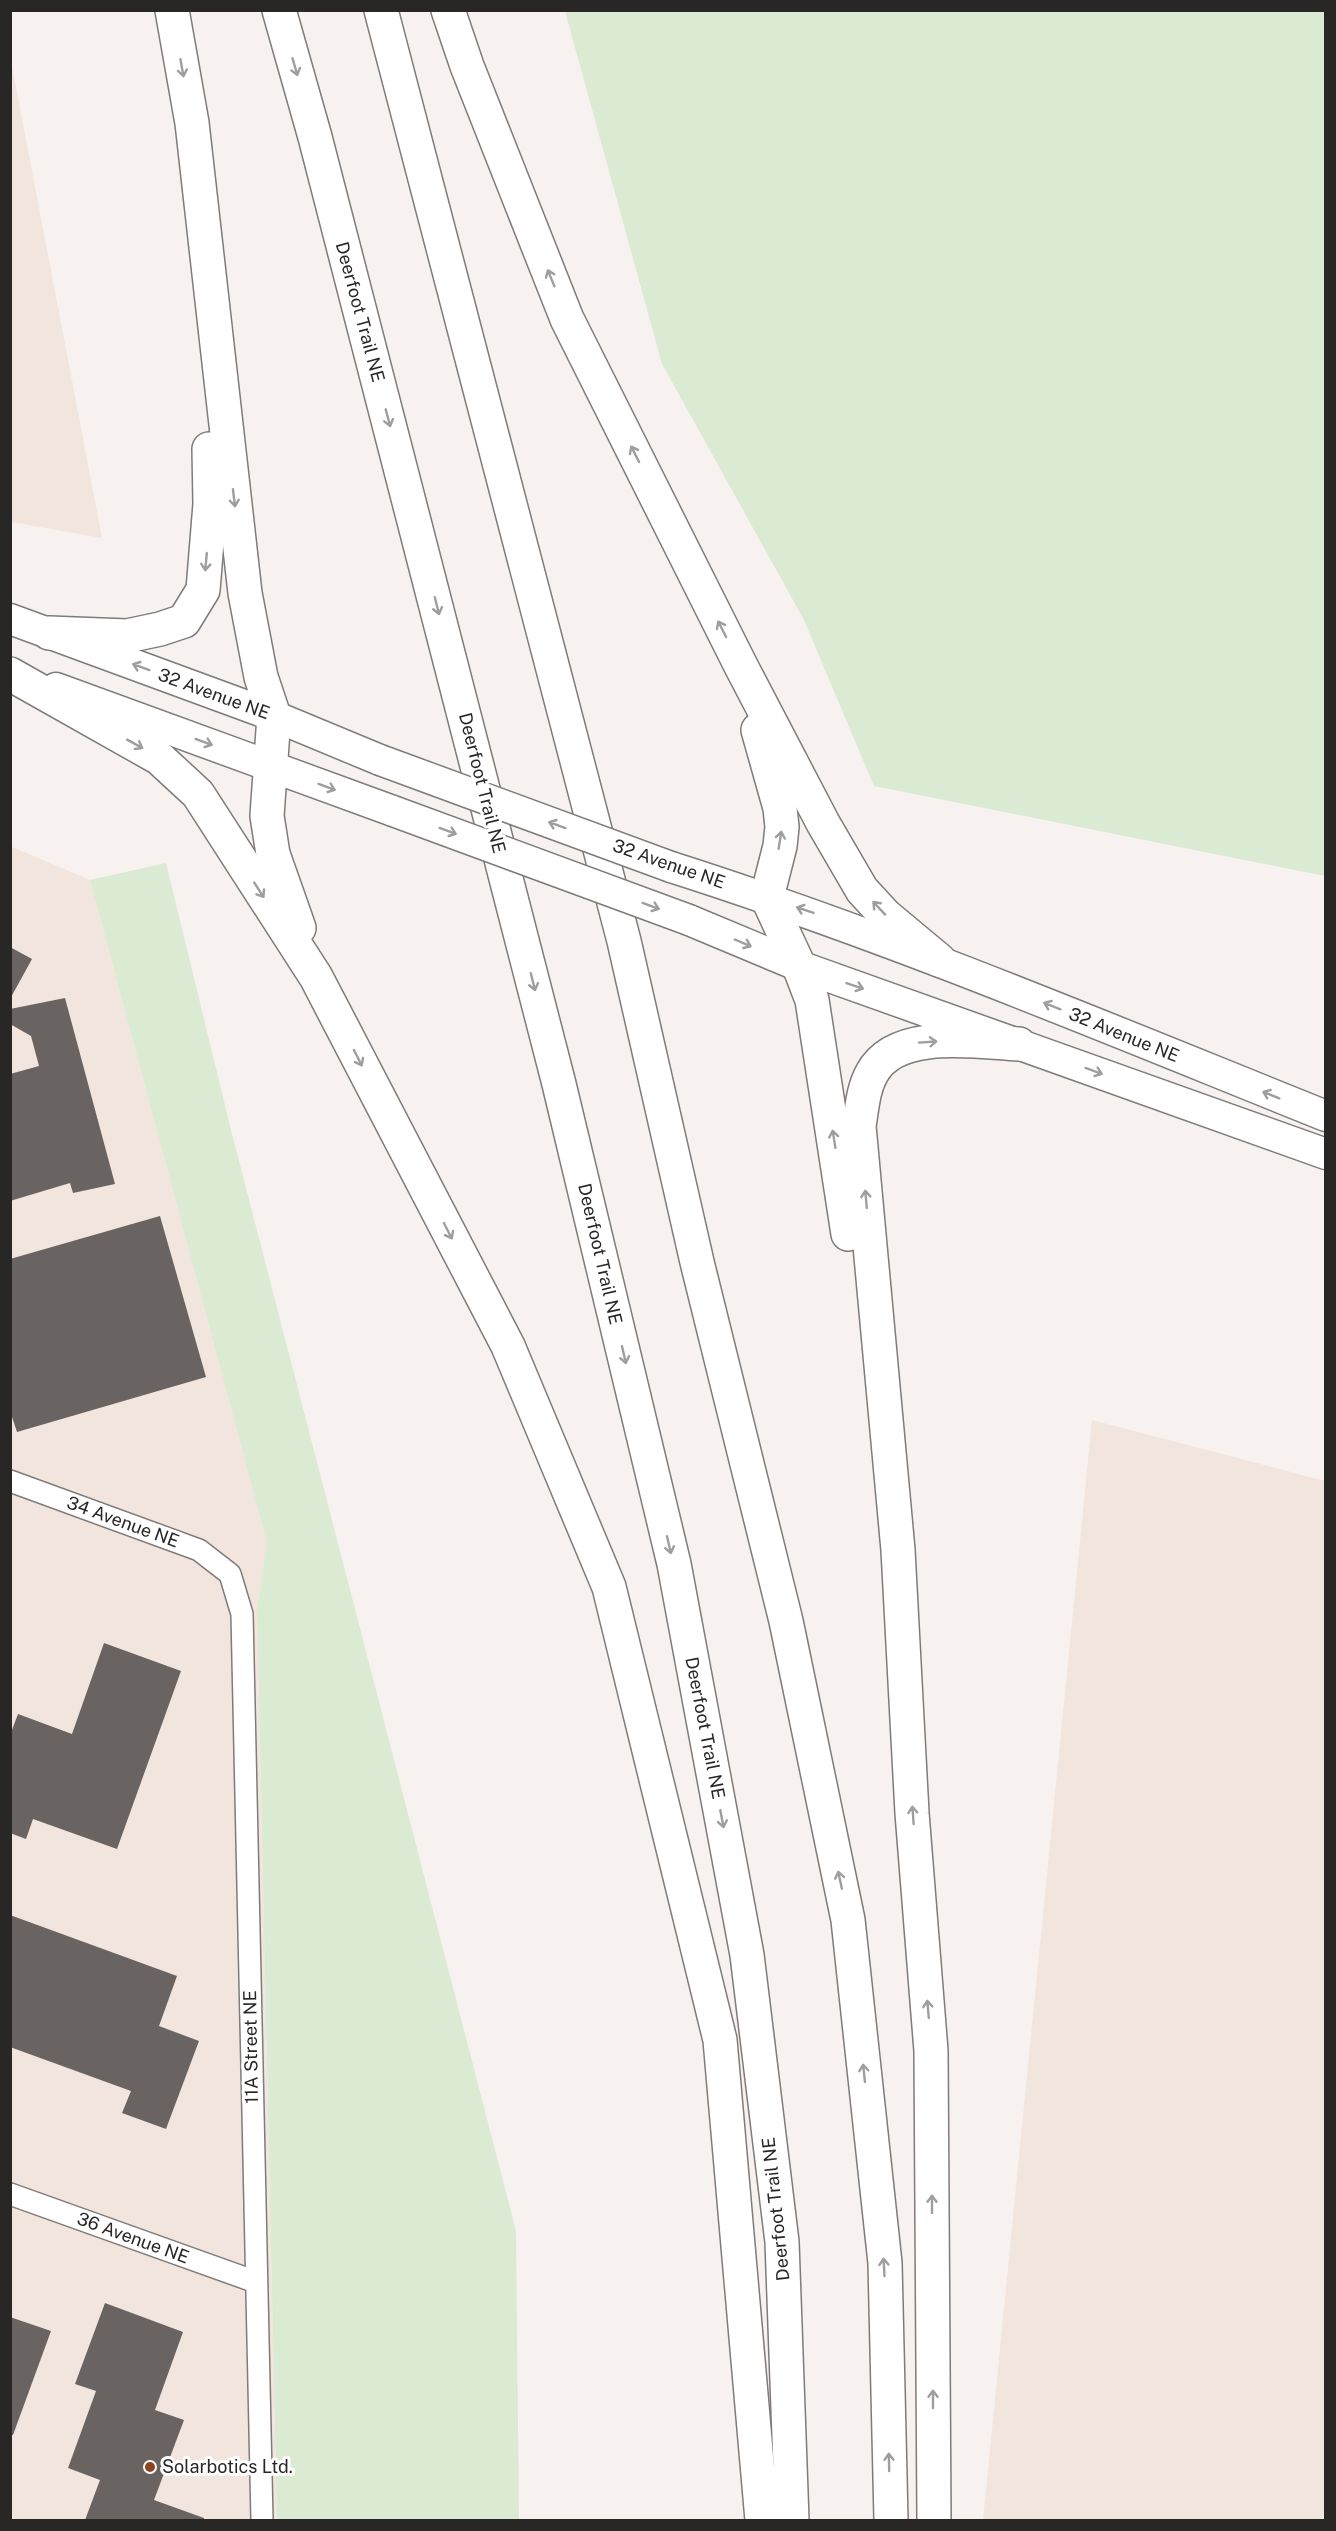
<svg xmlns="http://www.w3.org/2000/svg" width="1336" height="2531" font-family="'Public Sans',sans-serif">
  <rect width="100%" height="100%" fill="#f7f2ef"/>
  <!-- built -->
  <g fill="#f2e5de">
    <polygon points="10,61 11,61 102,538 11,522"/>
    <polygon points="10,846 90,880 267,1543 257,1609 277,2520 11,2520"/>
    <polygon points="1092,1420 1325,1481 1325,2520 983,2520"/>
  </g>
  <!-- green -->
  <g fill="#dbead3">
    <polygon points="565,11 1325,11 1325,876 874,786 804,620 662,364"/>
    <polygon points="166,863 231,1130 516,2231 519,2520 277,2520 257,1609 267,1543 90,880"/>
  </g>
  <!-- building -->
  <g fill="#696462">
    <polygon points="10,947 32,959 10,999"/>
    <polygon points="65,998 115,1184 73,1193 70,1183 10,1201 10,1074 39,1066 31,1036 10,1024 10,1009"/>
    <polygon points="160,1216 206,1377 17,1432 10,1411 10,1259"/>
    <polygon points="104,1643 181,1671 117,1849 33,1819 26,1839 10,1833 10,1735 18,1714 72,1734"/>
    <polygon points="10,1915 177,1976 159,2026 199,2041 166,2129 122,2113 131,2091 10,2047"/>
    <polygon points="105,2303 183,2332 155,2410 184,2420 154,2500 204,2518 204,2520 85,2520 100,2480 68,2468 96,2391 75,2384"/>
    <polygon points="10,2317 51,2331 13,2435 10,2435"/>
  </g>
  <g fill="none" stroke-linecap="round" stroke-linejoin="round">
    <defs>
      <g id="street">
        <polyline points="10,1481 199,1550 230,1574 242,1614 262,2520"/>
        <polyline points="10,2194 256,2282"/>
      </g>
      <g id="secondary">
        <polyline points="10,619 274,716 380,760"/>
        <polyline points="56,688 393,811"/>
        <path d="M 671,867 C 894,938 1109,1029 1326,1116"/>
        <polyline points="689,920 799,966 1326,1154"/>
      </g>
      <g id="highway">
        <polyline points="172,10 192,123 245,593 261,677 274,716 267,816 273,854 299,928"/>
        <polyline points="279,10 315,137 559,1084 674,1564 747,1955 782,2242 792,2520"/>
        <polyline points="381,10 624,941 697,1262 786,1621 848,1920 885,2263 891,2520"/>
        <polyline points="448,10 467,66 567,319 741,666 823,823 862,890 885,915 939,960"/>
        <polyline points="49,633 127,636 160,629 184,621 203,590 210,504 209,449"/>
        <polyline points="10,674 159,758 198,794 316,977 508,1346 609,1587 720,2040 762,2520"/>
        <polyline points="758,730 780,808 782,827 780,846 767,897 799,966 812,1000 848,1234"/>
        <path d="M 934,2520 L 931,2051 L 912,1813 L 898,1550 L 859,1126 C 862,1108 863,1089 872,1073 C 896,1028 977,1042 1019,1044"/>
      </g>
    </defs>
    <!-- street casing -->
    <use href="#street" stroke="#7f7b78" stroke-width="24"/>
    <!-- secondary casing -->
    <use href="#secondary" stroke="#7f7b78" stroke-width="33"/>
    <!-- highway casing -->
    <use href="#highway" stroke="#7f7b78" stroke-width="36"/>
    <!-- street -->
    <use href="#street" stroke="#fff" stroke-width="21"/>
    <!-- secondary -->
    <use href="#secondary" stroke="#fff" stroke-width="30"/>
    <!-- highway -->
    <use href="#highway" stroke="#fff" stroke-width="33"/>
    <defs>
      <g id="secondary-bridge">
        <polyline points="380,760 671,867"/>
        <polyline points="393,811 689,920"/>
      </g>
    </defs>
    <!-- secondary-bridge casing -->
    <use href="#secondary-bridge" stroke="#7f7b78" stroke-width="33" stroke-linecap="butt"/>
    <!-- secondary-bridge -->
    <use href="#secondary-bridge" stroke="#fff" stroke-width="30"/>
  </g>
  <!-- one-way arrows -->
  <defs><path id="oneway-shaft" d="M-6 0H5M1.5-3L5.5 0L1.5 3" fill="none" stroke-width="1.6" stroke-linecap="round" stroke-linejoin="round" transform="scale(1.5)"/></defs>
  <g stroke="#9f9e9d">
    <use href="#oneway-shaft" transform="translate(295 67) rotate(74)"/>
    <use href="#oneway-shaft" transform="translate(182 68) rotate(80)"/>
    <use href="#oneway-shaft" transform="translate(551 278) rotate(-112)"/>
    <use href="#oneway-shaft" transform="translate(388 418) rotate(75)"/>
    <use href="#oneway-shaft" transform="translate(635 454) rotate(-117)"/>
    <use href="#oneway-shaft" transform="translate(234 498) rotate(83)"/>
    <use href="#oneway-shaft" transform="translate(206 562) rotate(95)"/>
    <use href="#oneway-shaft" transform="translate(437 606) rotate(76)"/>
    <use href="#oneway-shaft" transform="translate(722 629) rotate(-117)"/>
    <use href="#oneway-shaft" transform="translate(141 667) rotate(-160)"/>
    <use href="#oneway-shaft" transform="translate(204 742) rotate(20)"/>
    <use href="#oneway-shaft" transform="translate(135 744) rotate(29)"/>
    <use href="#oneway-shaft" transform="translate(327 787) rotate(20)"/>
    <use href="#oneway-shaft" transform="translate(557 825) rotate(-160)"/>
    <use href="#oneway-shaft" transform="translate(448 831) rotate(20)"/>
    <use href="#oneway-shaft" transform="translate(780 840) rotate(-81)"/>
    <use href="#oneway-shaft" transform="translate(259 890) rotate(57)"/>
    <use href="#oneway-shaft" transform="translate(651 906) rotate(20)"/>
    <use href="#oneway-shaft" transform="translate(879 908) rotate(-133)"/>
    <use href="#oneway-shaft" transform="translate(805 910) rotate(-161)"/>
    <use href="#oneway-shaft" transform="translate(743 943) rotate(23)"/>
    <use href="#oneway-shaft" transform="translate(533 982) rotate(76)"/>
    <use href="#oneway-shaft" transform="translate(855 986) rotate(19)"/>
    <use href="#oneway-shaft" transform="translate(1052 1006) rotate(-158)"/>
    <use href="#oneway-shaft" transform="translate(928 1042) rotate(-4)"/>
    <use href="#oneway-shaft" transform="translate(358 1058) rotate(63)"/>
    <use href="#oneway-shaft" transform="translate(1094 1071) rotate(20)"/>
    <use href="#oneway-shaft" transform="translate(1271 1095) rotate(-158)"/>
    <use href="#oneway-shaft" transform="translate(834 1139) rotate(-99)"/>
    <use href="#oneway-shaft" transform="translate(866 1199) rotate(-95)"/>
    <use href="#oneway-shaft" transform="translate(448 1231) rotate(63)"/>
    <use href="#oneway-shaft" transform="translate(624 1355) rotate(77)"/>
    <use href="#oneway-shaft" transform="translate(669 1545) rotate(77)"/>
    <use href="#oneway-shaft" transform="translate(913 1815) rotate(-94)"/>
    <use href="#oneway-shaft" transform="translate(722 1819) rotate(79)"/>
    <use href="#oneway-shaft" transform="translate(840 1880) rotate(-102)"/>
    <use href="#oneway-shaft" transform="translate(928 2009) rotate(-95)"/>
    <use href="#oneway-shaft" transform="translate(864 2073) rotate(-96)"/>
    <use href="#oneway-shaft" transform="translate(932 2204) rotate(-90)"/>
    <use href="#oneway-shaft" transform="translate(884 2267) rotate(-93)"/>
    <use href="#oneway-shaft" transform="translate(933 2399) rotate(-90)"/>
    <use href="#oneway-shaft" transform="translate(889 2462) rotate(-91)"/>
  </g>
  <!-- markers -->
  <circle fill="#8a451e" stroke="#fff" stroke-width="2" cx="150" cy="2467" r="6"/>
  <g text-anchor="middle" stroke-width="6" stroke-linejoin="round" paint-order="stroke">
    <!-- street labels -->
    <g font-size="18" fill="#292726" stroke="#fff">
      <text transform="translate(360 312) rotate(75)" y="6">Deerfoot Trail NE</text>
      <text transform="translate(214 694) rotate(20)" y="6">32 Avenue NE</text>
      <text transform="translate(482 783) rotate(76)" y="6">Deerfoot Trail NE</text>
      <text transform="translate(669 864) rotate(19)" y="6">32 Avenue NE</text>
      <text transform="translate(1124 1035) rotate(22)" y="6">32 Avenue NE</text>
      <text transform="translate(600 1254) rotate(77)" y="6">Deerfoot Trail NE</text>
      <text transform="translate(123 1522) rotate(20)" y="6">34 Avenue NE</text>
      <text transform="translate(705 1728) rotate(79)" y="6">Deerfoot Trail NE</text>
      <text transform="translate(251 2047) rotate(-91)" y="6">11A Street NE</text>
      <text transform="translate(776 2209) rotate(-96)" y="6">Deerfoot Trail NE</text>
      <text transform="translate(133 2238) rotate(20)" y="6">36 Avenue NE</text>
    </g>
    <!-- poi labels -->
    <g font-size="18" fill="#292726" stroke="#fff" text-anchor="start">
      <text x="162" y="2473">Solarbotics Ltd.</text>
    </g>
  </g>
  <!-- border -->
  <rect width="1336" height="2531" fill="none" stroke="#292726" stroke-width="24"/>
</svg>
